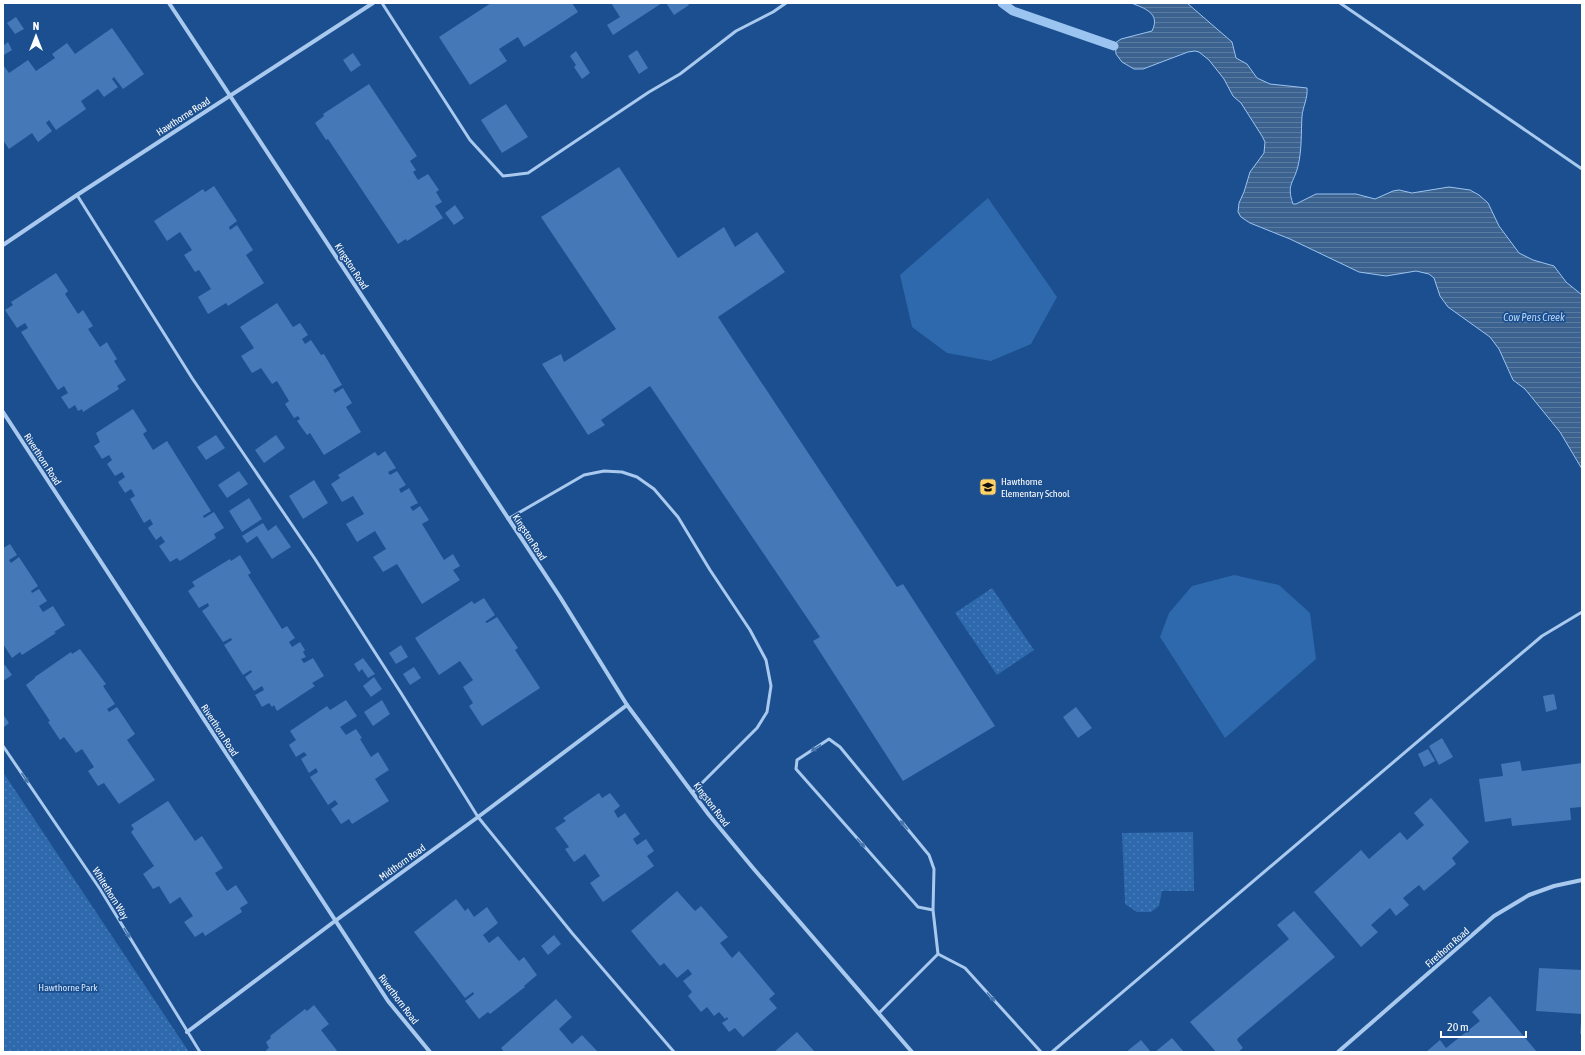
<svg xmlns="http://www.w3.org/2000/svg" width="1585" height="1055" font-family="'Asap Condensed',sans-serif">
  <defs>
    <pattern id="grass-dots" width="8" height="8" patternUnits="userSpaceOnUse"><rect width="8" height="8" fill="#2e69ad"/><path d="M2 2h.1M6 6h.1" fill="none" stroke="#4d80b9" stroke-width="1.8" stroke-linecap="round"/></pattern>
    <pattern id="water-rules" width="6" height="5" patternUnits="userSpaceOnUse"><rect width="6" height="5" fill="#3c6290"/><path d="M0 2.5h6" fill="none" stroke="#597aa1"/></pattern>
  </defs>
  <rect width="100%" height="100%" fill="#1b4f8f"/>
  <!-- grass -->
  <g fill="url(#grass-dots)">
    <polygon points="992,588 1034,650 997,675 955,613"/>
    <polygon points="3,772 189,1052 3,1052"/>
    <polygon points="1193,832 1194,891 1162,891 1159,906 1151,912 1137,912 1125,904 1122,833"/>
  </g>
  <!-- pitch -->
  <g fill="#2e69ad">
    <polygon points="988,198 1057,297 1031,344 991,361 947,353 912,327 900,275"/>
    <polygon points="1234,575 1279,585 1310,613 1316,659 1225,738 1160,637 1169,613 1192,586"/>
  </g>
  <!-- water -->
  <path fill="url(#water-rules)" stroke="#9cc4f0" d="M 1131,3 L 1187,3 L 1232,42 L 1236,58 L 1247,64 L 1257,78 L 1270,84 L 1307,88 C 1308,98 1303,106 1302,116 C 1301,132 1302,150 1298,166 C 1294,183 1286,184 1293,204 L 1296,204 L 1316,194 L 1356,194 L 1375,199 L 1393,191 L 1399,190 L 1412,193 L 1449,187 L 1470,190 L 1479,195 L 1488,203 L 1499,226 L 1519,253 L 1533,260 L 1554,266 L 1566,282 L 1582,295 L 1582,469 L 1560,432 L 1525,389 L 1513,380 L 1499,349 L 1490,337 L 1448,307 L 1440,296 L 1434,278 L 1429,274 L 1416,271 L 1386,276 L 1359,272 L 1290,239 L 1250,223 L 1241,217 L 1238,212 L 1239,203 L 1244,192 L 1250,172 L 1264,153 L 1265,142 L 1262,136 L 1241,103 L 1233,96 L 1224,79 L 1209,60 L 1199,52 L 1195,51 L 1188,52 L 1143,69 L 1134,69 L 1122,62 L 1116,54 L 1115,43 L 1121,39 L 1152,31 C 1161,13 1144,8 1131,3 Z"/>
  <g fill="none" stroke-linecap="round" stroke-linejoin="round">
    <!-- stream -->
    <polyline stroke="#9cc4f0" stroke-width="9" points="1002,3 1013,11 1114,46"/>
  </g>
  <!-- building -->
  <g fill="#4478b7">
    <polygon points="491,3 572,3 578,12 524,47 518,37 499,49 507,61 470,85 439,37"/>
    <polygon points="611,3 662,3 613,35 607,25 620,17"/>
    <polygon points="666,3 688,3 689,5 674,15"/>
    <polygon points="16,17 24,29 15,34 7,23"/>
    <polygon points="112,28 144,74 123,89 114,77 112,79 118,87 104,97 98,89 81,101 86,109 56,130 49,120 46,123 52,131 38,142 32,133 9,149 3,140 3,77 4,76 3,67 4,66 9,73 28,60 36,71 55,58 52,54 67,43 75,54"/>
    <polygon points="8,42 12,50 4,55 3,46"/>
    <polygon points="637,50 648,68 639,74 628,56"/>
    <polygon points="576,51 590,73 582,79 574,67 576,65 570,56"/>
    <polygon points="353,53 361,65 351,72 343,60"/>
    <polygon points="369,84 417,156 410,161 416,170 413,172 418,180 428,174 439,190 436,192 442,202 435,206 443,218 407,241 406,239 398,244 328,139 326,140 315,123 324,116 323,114"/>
    <polygon points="506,104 528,137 502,153 481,120"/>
    <polygon points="619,167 678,258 724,227 735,247 757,232 785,272 718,317 897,587 903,584 995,726 903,781 813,641 820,637 650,386 601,420 605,425 588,435 542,364 561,354 564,362 616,329 541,217"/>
    <polygon points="214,186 237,221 229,227 230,230 237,225 253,250 246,255 264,283 228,306 226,303 208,314 198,297 211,289 199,270 195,272 184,255 192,250 180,232 167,241 154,221 203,189 205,192"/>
    <polygon points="455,205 464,218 454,225 445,213"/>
    <polygon points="56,273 68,291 65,294 78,314 83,310 93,326 88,329 100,347 107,342 109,346 117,359 114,361 126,380 117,386 119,389 83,412 82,409 78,411 75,405 69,409 61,397 68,393 64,386 58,390 21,332 28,328 25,323 17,328 5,310 13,305 11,302"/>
    <polygon points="277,303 293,327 300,323 308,335 302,339 305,344 311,340 321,355 324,354 342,385 333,390 335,393 343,388 352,403 346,407 361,432 324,455 310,433 307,435 297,421 300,419 298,416 294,418 285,404 289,401 277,381 272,384 261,368 252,373 241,356 254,348 240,327"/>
    <polygon points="133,409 147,431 143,434 153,450 167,441 211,511 203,516 204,518 214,512 224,528 214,534 216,538 180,561 177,558 170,562 159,546 165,542 161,536 156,540 148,528 153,524 150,519 144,523 130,499 135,496 131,489 125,493 118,482 125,477 122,472 115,476 107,464 112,460 109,455 102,459 94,446 100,442 96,433"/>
    <polygon points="216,435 225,448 206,460 197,447"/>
    <polygon points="276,435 285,448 264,463 255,450"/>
    <polygon points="385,451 396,468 388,472 390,475 397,471 406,485 399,489 401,493 409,488 418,503 410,507 413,511 420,506 429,520 422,524 444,560 453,554 460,566 453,570 460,580 422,604 397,564 383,572 373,557 386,549 375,531 357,542 346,524 364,514 353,496 342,502 331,484 340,478 338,475 375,452 378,456"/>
    <polygon points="239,471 248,484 227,498 218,485"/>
    <polygon points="314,480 328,503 303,519 289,496"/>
    <polygon points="249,498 262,519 242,532 229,511"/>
    <polygon points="263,523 268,531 276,525 291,547 272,559 257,536 247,543 242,536"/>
    <polygon points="10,544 17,555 9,560 11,563 19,557 38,586 31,591 32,593 39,589 47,601 39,606 43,612 53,606 65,625 54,632 56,633 22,655 20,652 12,658 3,644 3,548"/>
    <polygon points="240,555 251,573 248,575 282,629 287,626 295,638 289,642 292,647 300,642 305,650 303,652 306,657 301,659 304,663 313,658 324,676 312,683 315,686 277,711 274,705 272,707 269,703 262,707 255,695 264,690 262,686 254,691 245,677 252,672 251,670 243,675 224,645 232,640 231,638 223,642 202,611 209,606 208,603 199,608 188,591 195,586 192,582 230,559 231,561"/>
    <polygon points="484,598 495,615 485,622 487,623 497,617 518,648 515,650 540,688 482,726 469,706 473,703 463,687 473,680 460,661 439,675 415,638 472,601 474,604"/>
    <polygon points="401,645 408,657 396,664 389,653"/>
    <polygon points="80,649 106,684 103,686 115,704 107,709 109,712 117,707 135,734 127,740 155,780 119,804 104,783 98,786 88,771 94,767 82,749 76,753 64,737 60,740 48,722 50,721 26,685 35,678 35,677 71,652 72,654"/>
    <polygon points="363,658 375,674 368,678 362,669 359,672 354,664"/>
    <polygon points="5,665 12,675 3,681 3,666"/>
    <polygon points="414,667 421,678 410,685 403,674"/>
    <polygon points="374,677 382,689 371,697 363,686"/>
    <polygon points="1554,694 1557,709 1546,712 1543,696"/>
    <polygon points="346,700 357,716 340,727 346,735 356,729 362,738 360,739 371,757 378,752 389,770 375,779 389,801 352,824 349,819 341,824 331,809 338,804 335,800 328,805 310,777 318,772 316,768 309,773 301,759 307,755 304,752 296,757 289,745 296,740 290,731 327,706 330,710"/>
    <polygon points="382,700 390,714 373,726 364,712"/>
    <polygon points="1076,707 1092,728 1078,738 1063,717"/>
    <polygon points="3,714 9,723 3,728"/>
    <polygon points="1442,738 1453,757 1439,765 1429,746"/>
    <polygon points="1428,749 1435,761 1424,767 1418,754"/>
    <polygon points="1520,761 1522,771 1582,763 1582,807 1570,808 1571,820 1512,826 1511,818 1485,822 1479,779 1503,776 1501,764"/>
    <polygon points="599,793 602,798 610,793 620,806 614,811 618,818 625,813 640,834 633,839 637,845 646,839 654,851 647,856 654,866 603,902 590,883 600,876 585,854 574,862 565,849 569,847 555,828 566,821 563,818"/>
    <polygon points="1431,798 1469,842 1452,858 1456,864 1424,891 1419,885 1403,898 1409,905 1396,916 1390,908 1371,925 1378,932 1361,947 1314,892 1361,850 1369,859 1400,832 1407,840 1424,825 1414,813"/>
    <polygon points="168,801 195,841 202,836 223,868 215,873 227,891 236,885 248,903 240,908 242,912 205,936 203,932 195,937 184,922 193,916 180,897 170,904 159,886 153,889 143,874 154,866 131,832 134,829 131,825"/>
    <polygon points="677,891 695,911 701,906 728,937 720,943 732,958 739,951 775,994 769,999 777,1008 743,1037 735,1028 729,1032 722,1023 728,1019 727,1017 725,1019 719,1012 714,1016 707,1007 701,1012 688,996 692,992 683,981 692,974 688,969 677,978 664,963 660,966 631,931"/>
    <polygon points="456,899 465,911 468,908 474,917 487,907 498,923 483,935 489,943 498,936 519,961 524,957 537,975 524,986 525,987 490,1014 488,1012 479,1019 465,1001 474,994 473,992 465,998 414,932"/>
    <polygon points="1294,911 1335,957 1238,1038 1237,1040 1243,1048 1238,1052 1216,1052 1190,1022 1289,939 1277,925"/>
    <polygon points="554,935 561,944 548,955 541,946"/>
    <polygon points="1539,968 1582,970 1582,1014 1536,1011"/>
    <polygon points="1490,996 1537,1052 1426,1052 1440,1040 1446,1048 1480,1021 1472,1012"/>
    <polygon points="556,999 572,1017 559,1029 572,1044 582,1035 598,1052 504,1052 501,1048"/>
    <polygon points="314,1005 329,1024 321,1030 338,1052 267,1052 266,1050 269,1048 266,1042 271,1038 270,1036 305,1009 307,1011"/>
    <polygon points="1581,1021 1582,1021 1582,1034 1580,1034"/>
    <polygon points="797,1032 815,1052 774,1052"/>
    <polygon points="1172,1038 1184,1052 1155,1052"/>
    <polygon points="1141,1040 1151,1052 1126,1052"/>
  </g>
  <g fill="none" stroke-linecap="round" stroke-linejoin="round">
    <!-- lane -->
    <g stroke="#a9c9ee" stroke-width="3">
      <polyline points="382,3 470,140 503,176 528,173 649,92 680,74 736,31 773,12 786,3"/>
      <polyline points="1340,3 1582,169"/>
      <polyline points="77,195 192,378 315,559 401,693 478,817 572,933 674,1052"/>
      <polyline points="508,519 584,475 604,471 622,472 637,477 654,489 678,517 710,570 750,630 766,660 771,686 767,712 757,728 693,792"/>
      <polyline points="3,746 100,889 200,1052"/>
      <polyline points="938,954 965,968 1041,1052"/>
      <polyline points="879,1013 938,954 933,910 934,869 929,855 840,747 829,739 797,760 796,769 918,907 933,910"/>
      <polyline points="1052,1052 1542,636 1582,612"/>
    </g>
    <!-- street -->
    <g stroke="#a9c9ee" stroke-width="4">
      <polyline points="169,3 560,597 627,705 709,815 753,868 912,1052"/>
      <polyline points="3,245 77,195 373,3"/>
      <polyline points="3,412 388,1001 430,1052"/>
      <polyline points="187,1032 335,921 478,817 627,705"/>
      <polyline points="1338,1052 1494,916 1529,895 1554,886 1582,880"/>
    </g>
  </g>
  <!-- one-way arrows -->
  <defs><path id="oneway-solid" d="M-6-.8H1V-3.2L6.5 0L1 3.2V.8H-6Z"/></defs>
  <g fill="#4674ac">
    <use href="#oneway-solid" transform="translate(816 748) rotate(147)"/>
    <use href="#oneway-solid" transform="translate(25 778) rotate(56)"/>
    <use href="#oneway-solid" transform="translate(904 825) rotate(-130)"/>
    <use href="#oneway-solid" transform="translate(861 843) rotate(48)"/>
    <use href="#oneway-solid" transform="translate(127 933) rotate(59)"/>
    <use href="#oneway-solid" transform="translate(991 997) rotate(48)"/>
  </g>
  <!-- icons -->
  <defs>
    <symbol id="school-square" viewBox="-11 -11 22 22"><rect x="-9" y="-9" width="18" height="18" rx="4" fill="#ffd166" stroke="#1b4f8f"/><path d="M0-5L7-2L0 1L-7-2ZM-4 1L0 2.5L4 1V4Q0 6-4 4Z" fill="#111"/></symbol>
  </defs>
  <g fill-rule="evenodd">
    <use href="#school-square" x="978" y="477" width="20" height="20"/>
  </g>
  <g text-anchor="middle" stroke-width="3.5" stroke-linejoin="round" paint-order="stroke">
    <!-- street labels -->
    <g font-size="10" fill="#fff" stroke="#1b4f8f">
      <text transform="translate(183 116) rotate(-33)" y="4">Hawthorne Road</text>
      <text transform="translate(352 266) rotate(57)" y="4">Kingston Road</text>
      <text transform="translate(43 459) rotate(57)" y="4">Riverthorn Road</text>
      <text transform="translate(530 537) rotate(57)" y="4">Kingston Road</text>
      <text transform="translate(220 730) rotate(57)" y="4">Riverthorn Road</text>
      <text transform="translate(712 804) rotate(53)" y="4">Kingston Road</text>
      <text transform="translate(402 862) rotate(-36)" y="4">Midthorn Road</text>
      <text transform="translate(111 893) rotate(58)" y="4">Whitethorn Way</text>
      <text transform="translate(1447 947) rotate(-41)" y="4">Firethorn Road</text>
      <text transform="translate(399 999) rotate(53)" y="4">Riverthorn Road</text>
    </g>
    <!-- poi labels -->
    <g font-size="10" fill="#fff" stroke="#1b4f8f" text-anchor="start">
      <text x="1001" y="485">Hawthorne<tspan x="1001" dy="12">Elementary School</tspan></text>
    </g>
    <!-- park labels -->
    <g font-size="10" fill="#cfe3fa" stroke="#1b4f8f">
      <text x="68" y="991">Hawthorne Park</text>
    </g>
    <!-- water labels -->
    <g font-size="11" font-style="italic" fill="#b5d3f5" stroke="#1b4f8f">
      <text x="1534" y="321">Cow Pens Creek</text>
    </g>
  </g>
  <!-- border -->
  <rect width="1585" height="1055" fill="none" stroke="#ffffff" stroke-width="8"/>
  <!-- north arrow -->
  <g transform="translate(36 36)" stroke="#1b4f8f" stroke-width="3" paint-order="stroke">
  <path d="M0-3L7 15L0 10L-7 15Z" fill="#ffffff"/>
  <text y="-6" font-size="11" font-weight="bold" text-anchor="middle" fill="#ffffff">N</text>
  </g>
  <!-- scale -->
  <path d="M1441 1031v6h85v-6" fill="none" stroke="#ffffff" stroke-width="2"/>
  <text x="1447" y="1031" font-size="12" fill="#ffffff" stroke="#1b4f8f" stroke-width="3" paint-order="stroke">20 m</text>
</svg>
